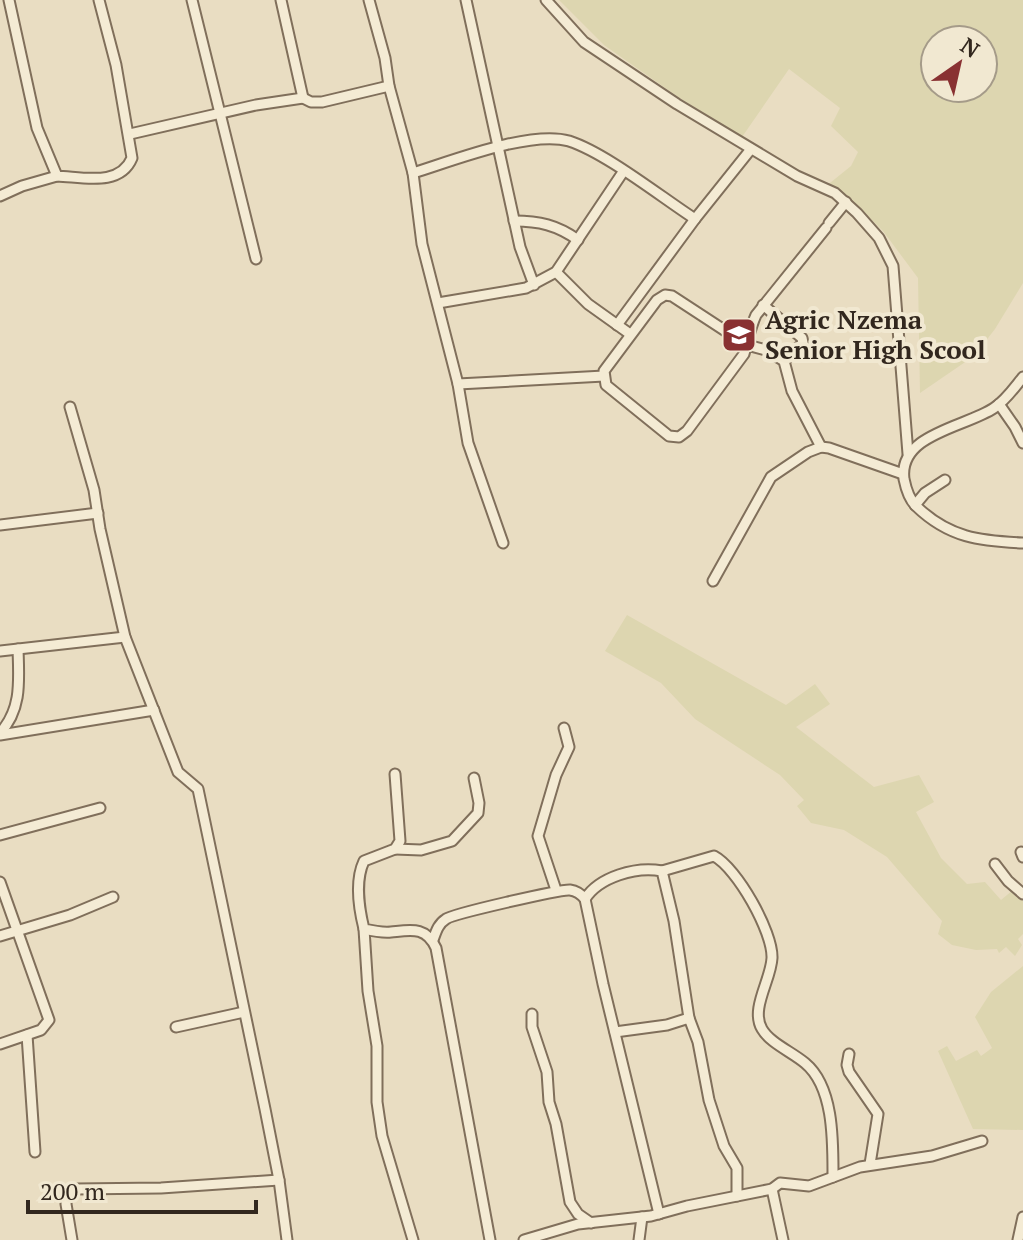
<svg xmlns="http://www.w3.org/2000/svg" width="1023" height="1240" font-family="'PT Serif',serif">
  <rect width="100%" height="100%" fill="#e9ddc2"/>
  <!-- farmland -->
  <g fill="#ddd6b0" fill-rule="evenodd">
    <path d="M 559,0 L 1023,0 L 1023,283 L 995,329 L 974,356 L 920,393 L 918,278 L 883,231 L 848,197 L 825,187 L 851,166 L 858,152 L 831,126 L 840,108 L 789,69 L 742,137 L 678,97 L 604,45 ZM 935,40 L 983,40 L 983,88 L 935,88 Z"/>
    <polygon points="627,615 786,705 815,684 830,704 796,727 874,787 919,775 934,802 916,812 941,858 967,884 985,882 1001,900 1013,890 1023,901 1023,934 1018,939 1022,945 1015,956 1006,947 999,953 997,949 976,950 952,945 938,934 942,921 887,857 844,830 811,823 797,806 804,800 780,775 695,719 661,683 605,651"/>
    <polygon points="1023,966 1023,1130 973,1129 938,1051 947,1046 956,1061 977,1050 981,1056 992,1048 975,1017 991,992"/>
  </g>
  <g fill="none" stroke-linecap="round" stroke-linejoin="round">
    <defs>
      <g id="street">
        <path d="M 9,0 L 37,128 L 57,176 C 83,177 120,187 132,158 L 116,65 L 99,0"/>
        <polyline points="192,0 256,259"/>
        <polyline points="369,0 385,58 389,86 413,173 422,244 458,384 468,443 503,543"/>
        <polyline points="466,0 520,247 534,285"/>
        <polyline points="546,0 584,42 677,104 797,176 835,193 857,213 879,238 893,266 908,454"/>
        <polyline points="303,98 311,102 322,102 389,86"/>
        <polyline points="130,134 256,105 303,98 281,0"/>
        <path d="M 413,173 C 452,161 530,130 569,141 C 606,153 661,197 695,219"/>
        <polyline points="0,196 22,186 57,176"/>
        <path d="M 514,221 C 539,221 557,225 578,240"/>
        <polyline points="829,223 846,202"/>
        <polyline points="556,272 588,304 630,334"/>
        <polyline points="438,303 526,288 556,272 623,172"/>
        <polyline points="763,305 802,338 803,343 784,361"/>
        <polyline points="617,325 695,219 751,149"/>
        <path d="M 1023,377 C 1014,388 1006,400 994,408 C 966,427 898,434 904,479 C 906,489 909,499 916,506 C 949,538 980,541 1023,543"/>
        <polyline points="458,384 604,376"/>
        <polyline points="999,404 1015,427 1023,443"/>
        <polyline points="70,407 94,490 100,529 125,637 178,772 198,789 265,1109 279,1180 287,1240"/>
        <path d="M 821,447 L 792,391 L 784,361 L 766,350 L 747,345 L 672,296 L 665,295 L 657,300 L 604,371 L 606,385 L 669,436 L 679,437 L 687,431 L 744,354 C 748,341 750,328 756,315 L 826,228"/>
        <polyline points="915,505 925,493 945,480"/>
        <polyline points="0,525 98,513"/>
        <polyline points="713,581 771,477 808,452 821,447 829,448 903,474"/>
        <polyline points="0,651 125,637"/>
        <path d="M 0,733 C 22,709 19,681 18,649"/>
        <polyline points="0,735 154,710"/>
        <path d="M 395,774 L 400,841 L 395,849 L 364,861 C 355,880 359,909 364,929 C 373,931 382,933 391,932 C 411,930 426,926 436,948 L 490,1240"/>
        <polyline points="0,835 100,808"/>
        <polyline points="395,849 421,850 452,841 478,813 479,803 474,778"/>
        <polyline points="1021,852 1023,857"/>
        <polyline points="995,864 1008,881 1023,894"/>
        <path d="M 662,871 L 714,856 C 737,868 773,932 772,958 C 771,980 750,1009 762,1029 C 770,1043 792,1052 805,1063 C 834,1087 833,1141 833,1177"/>
        <polyline points="0,882 49,1020 41,1030 0,1044"/>
        <polyline points="556,890 538,836 556,775 569,747 564,728"/>
        <path d="M 585,899 C 599,877 636,866 662,871 L 674,921 L 689,1018"/>
        <polyline points="364,929 368,991 377,1046 377,1102 382,1136 413,1240"/>
        <polyline points="0,936 70,915 113,897"/>
        <path d="M 433,940 C 436,932 438,924 446,919 C 452,914 561,889 570,890 C 577,891 581,894 585,899 L 603,984 L 659,1214"/>
        <polyline points="532,1014 532,1027 547,1072 549,1102 556,1124 570,1202 578,1214 591,1223"/>
        <polyline points="176,1027 244,1012"/>
        <polyline points="615,1032 667,1025 689,1018 698,1042 709,1100 724,1146 737,1168 737,1196"/>
        <polyline points="27,1035 35,1152"/>
        <polyline points="849,1054 847,1065 849,1072 878,1114 870,1164"/>
        <polyline points="772,1189 783,1240"/>
        <polyline points="72,1240 66,1204 67,1195 75,1189 161,1188 279,1180"/>
        <polyline points="524,1240 578,1224 651,1216 687,1206 772,1189 780,1183 809,1186 860,1167 932,1156 982,1141"/>
        <polyline points="639,1240 642,1217"/>
        <polyline points="1018,1240 1023,1217"/>
      </g>
    </defs>
    <!-- street casing -->
    <use href="#street" stroke="#806f5b" stroke-width="13"/>
    <!-- street -->
    <use href="#street" stroke="#f4ebd4" stroke-width="9"/>
  </g>
  <!-- icons -->
  <defs>
    <symbol id="school-square" viewBox="-11 -11 22 22"><rect x="-9" y="-9" width="18" height="18" rx="4" fill="#893132" stroke="#f1e8d1"/><path d="M0-5L7-2L0 1L-7-2ZM-4 1L0 2.5L4 1V4Q0 6-4 4Z" fill="#fff"/></symbol>
  </defs>
  <g fill-rule="evenodd">
    <use href="#school-square" x="719" y="315" width="40" height="40"/>
  </g>
  <g text-anchor="middle" stroke-width="8" stroke-linejoin="round" paint-order="stroke">
    <!-- poi labels -->
    <g font-size="26" font-weight="bold" fill="#32271e" stroke="#f1e8d1" text-anchor="start">
      <text x="765" y="329">Agric Nzema<tspan x="765" dy="30">Senior High Scool</tspan></text>
    </g>
  </g>
  <!-- north arrow -->
  <g transform="translate(959 64) rotate(34)"><circle r="38" fill="#f1e8d1" stroke="#a59b89" stroke-width="2"/>
  <path d="M0-6L14 30L0 20L-14 30Z" fill="#893132"/>
  <text y="-12" font-size="22" font-weight="bold" text-anchor="middle" fill="#32271e">N</text>
  </g>
  <!-- scale -->
  <path d="M28 1200v12h228v-12" fill="none" stroke="#32271e" stroke-width="4"/>
  <text x="40" y="1200" font-size="24" fill="#32271e" stroke="#f1e8d1" stroke-width="6" paint-order="stroke">200 m</text>
</svg>
